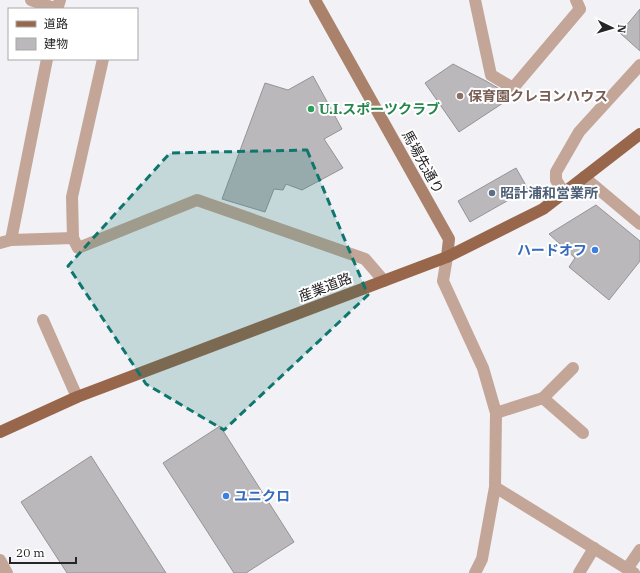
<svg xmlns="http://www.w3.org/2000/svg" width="640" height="573" font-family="'IBM Plex Serif','Noto Sans JP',serif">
  <rect width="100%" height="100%" fill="#f2f1f6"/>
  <!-- building -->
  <g fill="#bbb8bc" stroke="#969397">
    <polygon points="640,9 640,51 620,33"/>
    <polygon points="453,64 486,81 498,88 506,101 459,132 425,83"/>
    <polygon points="313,76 342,129 324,139 343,168 302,190 286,184 283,190 274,189 265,212 222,199 265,83 288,90"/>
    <polygon points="516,168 528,189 470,222 458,201"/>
    <polygon points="596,205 640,241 640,261 609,300 569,267 575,258 549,234"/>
    <polygon points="220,426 294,542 246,573 234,573 163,463"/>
    <polygon points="91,456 166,573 67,573 21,502"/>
  </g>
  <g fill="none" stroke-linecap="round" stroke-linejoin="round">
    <!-- lane -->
    <g stroke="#c3a697" stroke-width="12">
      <polyline points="31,0 57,9"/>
      <polyline points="564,193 556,180 556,172 579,132 640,65"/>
      <polyline points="73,238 72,197 103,59"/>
      <polyline points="0,243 11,240"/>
      <polyline points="43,320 77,397"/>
    </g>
    <!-- street -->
    <g stroke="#c3a697" stroke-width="12">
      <polyline points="475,0 491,75 513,88 580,9 576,0"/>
      <polyline points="57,9 60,0"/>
      <polyline points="47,59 11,240 73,238 78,248 197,200 365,259 384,281"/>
      <polyline points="584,177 640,224"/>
      <polyline points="447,257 443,281 483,368 496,413 495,487 482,559 475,573"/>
      <polyline points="573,368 543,398 583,433"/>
      <polyline points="496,413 543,398"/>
      <polyline points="495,487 634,573"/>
      <polyline points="0,560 7,573"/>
      <polyline points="627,569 640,550"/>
      <polyline points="579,573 594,548"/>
    </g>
    <!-- secondary -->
    <polyline stroke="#aa816b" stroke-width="12" points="315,0 449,239 447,257"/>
    <!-- primary -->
    <polyline stroke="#98664b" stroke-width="12" points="0,432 77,397 447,257 543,209 640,134"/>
  </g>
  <!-- marked area -->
  <path fill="#0f766e" fill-opacity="0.2" stroke="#0f766e" stroke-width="3" stroke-dasharray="8 5" stroke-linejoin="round" d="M 307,150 L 368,295 L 224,430 L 146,384 L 68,266 L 170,153 Z"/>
  <!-- markers -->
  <circle fill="#8d6e63" stroke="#fff" stroke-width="1.5" cx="460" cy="96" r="4"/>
  <circle fill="#2e9e5b" stroke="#fff" stroke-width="1.5" cx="311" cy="109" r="4"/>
  <circle fill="#5c6f8a" stroke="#fff" stroke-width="1.5" cx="492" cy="193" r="4"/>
  <g fill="#3f7fe0" stroke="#fff" stroke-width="1.5">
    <circle cx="595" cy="250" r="4"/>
    <circle cx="226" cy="496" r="4"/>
  </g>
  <g text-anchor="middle" stroke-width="4" stroke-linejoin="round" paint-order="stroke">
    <!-- education labels -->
    <g font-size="14" font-weight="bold" fill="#785e54" stroke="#fff" text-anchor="start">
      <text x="468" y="101">保育園クレヨンハウス</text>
    </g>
    <!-- leisure labels -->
    <g font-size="14" font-weight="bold" fill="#27864d" stroke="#fff" text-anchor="start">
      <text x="319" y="114">U.I.スポーツクラブ</text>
    </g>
    <!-- street labels -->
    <g font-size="14" fill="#252426" stroke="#fff">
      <text transform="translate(423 162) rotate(61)" y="5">馬場先通り</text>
      <text transform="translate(325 287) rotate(-21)" y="5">産業道路</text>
    </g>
    <!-- service labels -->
    <g font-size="14" font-weight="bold" fill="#4e5e75" stroke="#fff" text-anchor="start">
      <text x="500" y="198">昭計浦和営業所</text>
    </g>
    <!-- shop labels -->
    <g font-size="14" font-weight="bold" fill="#366cbe" stroke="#fff" text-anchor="end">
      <text x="587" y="255">ハードオフ</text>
      <text x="234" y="501" text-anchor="start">ユニクロ</text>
    </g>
  </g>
  <!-- legend -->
  <rect x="8" y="8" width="130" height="52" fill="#ffffff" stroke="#a8a7a8"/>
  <rect x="16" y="21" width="20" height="6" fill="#98664b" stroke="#a8a7a8"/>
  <text x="44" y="28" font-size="12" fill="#252426">道路</text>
  <rect x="16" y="38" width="20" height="12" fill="#bbb8bc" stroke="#a8a7a8"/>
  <text x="44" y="48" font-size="12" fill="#252426">建物</text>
  <!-- north arrow -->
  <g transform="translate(612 28) rotate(95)" stroke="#ffffff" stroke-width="3" paint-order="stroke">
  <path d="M0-3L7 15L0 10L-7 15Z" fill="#252426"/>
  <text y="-6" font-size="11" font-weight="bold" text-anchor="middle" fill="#252426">N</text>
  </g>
  <!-- scale -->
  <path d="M10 557v6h66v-6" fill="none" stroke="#252426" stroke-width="2"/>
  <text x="16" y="557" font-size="12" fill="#252426" stroke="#ffffff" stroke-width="3" paint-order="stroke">20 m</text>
</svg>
